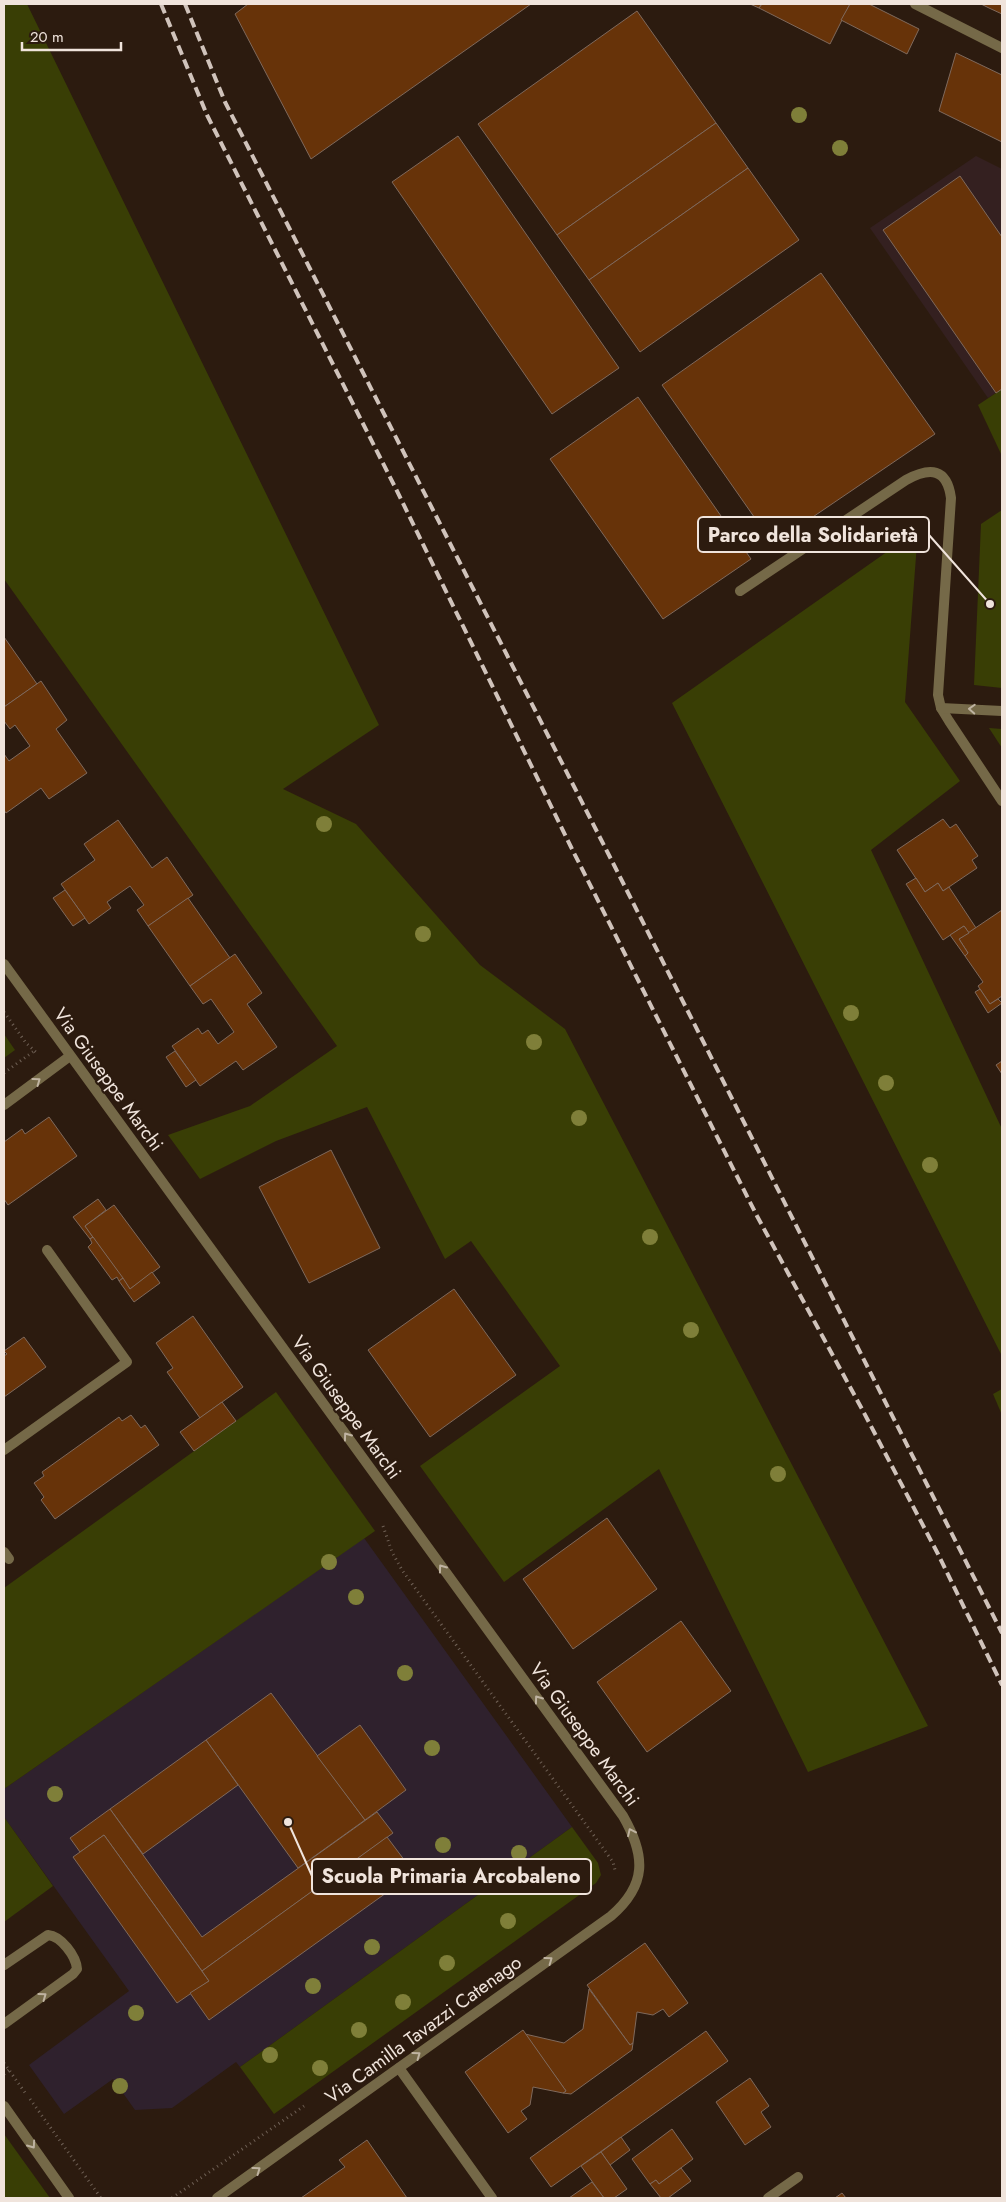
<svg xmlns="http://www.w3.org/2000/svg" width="1006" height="2202" font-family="Jost,sans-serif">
  <rect width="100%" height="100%" fill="#2c1b0f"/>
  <!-- commercial -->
  <polygon fill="#342020" points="976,156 1002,169 1002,389 988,398 870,228"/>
  <!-- education -->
  <polygon fill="#2f212d" points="364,1538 572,1827 240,2067 236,2062 172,2108 135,2110 113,2079 64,2114 29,2065 129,1991 4,1817 4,1789"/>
  <!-- green -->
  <g fill="#393e05">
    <polygon points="4,4 27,4 379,725 283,789 356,824 480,965 565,1029 928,1726 808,1772 659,1469 504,1582 420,1466 560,1366 471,1241 445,1259 367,1107 276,1141 200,1179 168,1135 250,1106 337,1046 4,579"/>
    <polygon points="1002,389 1002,456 978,405"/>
    <polygon points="1002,510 1002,688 974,685 981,524"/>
    <polygon points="918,530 905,702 960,781 871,850 1002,1129 1002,1356 672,703"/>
    <polygon points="989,728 1002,729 1002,748"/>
    <polygon points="4,1034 15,1050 4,1058"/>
    <polygon points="1002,1389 1002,1415 993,1394"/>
    <polygon points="276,1392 375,1531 4,1789 4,1588"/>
    <polygon points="4,1817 53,1886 4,1922"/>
    <polygon points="572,1827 598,1863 601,1875 596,1883 274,2114 240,2067"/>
    <polygon points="4,2134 50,2198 4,2198"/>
  </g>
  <!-- building -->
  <g fill="#673309" stroke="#7f695c">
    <polygon points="248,4 531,4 311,159 235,14"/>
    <polygon points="750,4 762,4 759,8"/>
    <polygon points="762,4 850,4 830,44 759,8"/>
    <polygon points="850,4 869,4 919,29 907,54 841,20"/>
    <polygon points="981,4 1002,4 1002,14 989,8"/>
    <polygon points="637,11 716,123 557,235 478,124"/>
    <polygon points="956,53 1002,75 1002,142 939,111"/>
    <polygon points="716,123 748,168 589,280 557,235"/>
    <polygon points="458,136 619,368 552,414 392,182"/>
    <polygon points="748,168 799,240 640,352 589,280"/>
    <polygon points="960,176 1002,237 1002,389 996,393 883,230"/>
    <polygon points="821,273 935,434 773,544 662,385"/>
    <polygon points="638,397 751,559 663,619 550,459"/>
    <polygon points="4,637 37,684 4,707"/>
    <polygon points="41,681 67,720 56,729 87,773 49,799 41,788 6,813 4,810 4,754 9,761 30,746 15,725 10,729 4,721 4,707"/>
    <polygon points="943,819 950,828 956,824 978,856 972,860 977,868 943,891 938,883 925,892 897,850"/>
    <polygon points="118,820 152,868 167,857 193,895 148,926 137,910 144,905 130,886 107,902 111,908 89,924 61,884 95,860 84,844"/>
    <polygon points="916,878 925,892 938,883 943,891 949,887 976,928 969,933 964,926 943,940 906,884"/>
    <polygon points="65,890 85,918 73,926 53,898"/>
    <polygon points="188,898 230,958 190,986 148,926"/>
    <polygon points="1002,910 1002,996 990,1004 978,986 983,982 965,956 968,953 959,939"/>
    <polygon points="964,926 969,933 959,939 968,953 965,956 950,935"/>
    <polygon points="235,954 262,993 247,1004 277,1047 243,1070 236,1061 200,1086 172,1046 198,1028 202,1034 208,1030 218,1044 234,1032 211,999 203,1004 190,986"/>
    <polygon points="980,989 990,1004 998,999 1002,1003 988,1013 975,992"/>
    <polygon points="175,1051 196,1080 186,1087 166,1057"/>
    <polygon points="1002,1061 1002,1074 996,1065"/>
    <polygon points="49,1117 77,1156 8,1205 4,1199 4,1142 22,1129 25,1134"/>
    <polygon points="331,1150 380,1248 309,1283 259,1187"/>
    <polygon points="98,1199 106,1210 85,1226 93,1237 90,1239 73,1217"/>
    <polygon points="114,1205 160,1267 130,1289 85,1226"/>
    <polygon points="93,1237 123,1278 119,1281 117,1277 112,1280 88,1247 92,1243 90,1239"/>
    <polygon points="152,1272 160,1283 134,1302 119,1281 123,1278 130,1289"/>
    <polygon points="454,1289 516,1375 430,1437 368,1350"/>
    <polygon points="193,1316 243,1387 200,1418 167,1372 173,1368 156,1343"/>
    <polygon points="24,1337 46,1367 4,1397 4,1356 7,1354 4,1351"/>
    <polygon points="222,1402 236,1421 194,1451 180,1432"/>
    <polygon points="131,1415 141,1428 145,1425 159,1445 55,1519 41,1500 44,1497 34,1483 44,1476 42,1472 119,1417 122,1421"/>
    <polygon points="607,1518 657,1589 573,1649 523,1579"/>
    <polygon points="681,1621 731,1691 647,1752 597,1682"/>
    <polygon points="271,1693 365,1820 298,1868 206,1740"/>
    <polygon points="360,1725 406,1790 365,1820 317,1756"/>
    <polygon points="206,1740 238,1785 143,1854 110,1809"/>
    <polygon points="110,1809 202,1937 377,1812 393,1833 202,1971 104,1835 80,1852 70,1838"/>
    <polygon points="104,1835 209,1981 177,2003 73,1857"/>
    <polygon points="387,1837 414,1873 209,2020 190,1993 209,1981 202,1971"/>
    <polygon points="645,1943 688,2003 669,2017 663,2009 653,2015 637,2012 633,2043 630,2045 587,1985"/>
    <polygon points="589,1989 630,2045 633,2043 632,2050 571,2094 563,2093 566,2091 525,2034 564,2043 583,2029"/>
    <polygon points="523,2030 566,2091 563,2093 533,2087 530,2105 521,2111 527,2119 508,2133 465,2072"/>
    <polygon points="706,2031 728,2061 551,2187 530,2158"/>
    <polygon points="750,2078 769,2106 761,2112 771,2127 745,2145 716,2102"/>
    <polygon points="672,2129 693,2159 659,2184 656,2180 650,2184 632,2159"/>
    <polygon points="621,2137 630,2150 610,2165 601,2152"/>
    <polygon points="367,2140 407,2198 301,2198 345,2167 339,2160"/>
    <polygon points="601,2152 627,2189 614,2198 604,2198 581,2166"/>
    <polygon points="681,2168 691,2181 668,2198 661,2198 650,2184 656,2180 659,2184"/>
    <polygon points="592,2182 604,2198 569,2198"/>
    <polygon points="842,2193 846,2198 835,2198"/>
  </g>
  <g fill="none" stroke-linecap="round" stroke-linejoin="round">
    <!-- path -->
    <g stroke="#6f6055" stroke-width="3" stroke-dasharray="1 4" stroke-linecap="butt">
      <polyline points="4,1012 26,1043 38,1054"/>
      <polyline points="4,1073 34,1051"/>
      <polyline points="383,1526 392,1552 402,1570 613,1862 615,1870"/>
      <polyline points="4,2063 26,2094"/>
      <polyline points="4,2074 9,2070"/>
      <polyline points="30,2099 101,2198"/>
      <polyline points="172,2198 304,2106"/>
    </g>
    <!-- lane -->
    <g stroke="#756948" stroke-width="10">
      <polyline points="4,1450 127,1362 47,1250"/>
      <polyline points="4,1552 9,1559"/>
      <path d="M 4,1965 L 48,1935 C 61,1936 76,1956 77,1969 L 73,1974 L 4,2024"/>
      <polyline points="399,2068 492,2198"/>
      <polyline points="768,2198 798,2177"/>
    </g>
    <!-- street -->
    <g stroke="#756948" stroke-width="10">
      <polyline points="915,4 1002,48"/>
      <path d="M 740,591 L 906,480 C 930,467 947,468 951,498 L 938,695 L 941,708 L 949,721 L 1002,801"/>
      <polyline points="941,708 1002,711"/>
      <path d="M 4,964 L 623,1816 C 646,1856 647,1885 611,1916 L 217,2198"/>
      <polyline points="4,1105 70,1056"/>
      <polyline points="4,2106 69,2198"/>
    </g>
    <!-- rail -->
    <g stroke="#d0c3bb" stroke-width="4" stroke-dasharray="10 5" stroke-linecap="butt">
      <polyline points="161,4 207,115 395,487 571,847 757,1216 862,1409 938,1554 1002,1685"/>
      <polyline points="185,4 225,102 614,865 1002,1633"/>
    </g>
  </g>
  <!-- trees -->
  <g fill="#7f7f39">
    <circle cx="799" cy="115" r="8"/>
    <circle cx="840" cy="148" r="8"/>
    <circle cx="324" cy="824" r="8"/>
    <circle cx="423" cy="934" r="8"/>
    <circle cx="851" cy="1013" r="8"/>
    <circle cx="534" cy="1042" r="8"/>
    <circle cx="886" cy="1083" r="8"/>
    <circle cx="579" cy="1118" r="8"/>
    <circle cx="930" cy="1165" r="8"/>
    <circle cx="650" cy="1237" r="8"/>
    <circle cx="691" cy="1330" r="8"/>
    <circle cx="778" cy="1474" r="8"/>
    <circle cx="329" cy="1562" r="8"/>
    <circle cx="356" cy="1597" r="8"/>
    <circle cx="405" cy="1673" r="8"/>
    <circle cx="432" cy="1748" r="8"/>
    <circle cx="55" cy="1794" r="8"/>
    <circle cx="443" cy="1845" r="8"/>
    <circle cx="519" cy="1853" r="8"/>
    <circle cx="508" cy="1921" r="8"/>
    <circle cx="372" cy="1947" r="8"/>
    <circle cx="447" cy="1963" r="8"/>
    <circle cx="313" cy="1986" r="8"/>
    <circle cx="403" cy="2002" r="8"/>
    <circle cx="136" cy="2013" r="8"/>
    <circle cx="359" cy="2030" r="8"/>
    <circle cx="270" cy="2055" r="8"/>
    <circle cx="320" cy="2068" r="8"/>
    <circle cx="120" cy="2086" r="8"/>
  </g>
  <!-- one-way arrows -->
  <defs><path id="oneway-chevron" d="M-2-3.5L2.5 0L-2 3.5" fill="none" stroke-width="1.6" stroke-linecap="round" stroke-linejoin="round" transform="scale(1.25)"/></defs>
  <g stroke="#bfb3a1">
    <use href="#oneway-chevron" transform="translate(972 709) rotate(-177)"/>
    <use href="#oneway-chevron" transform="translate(37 1081) rotate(-36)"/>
    <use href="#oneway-chevron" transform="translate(347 1436) rotate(-126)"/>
    <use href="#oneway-chevron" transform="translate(442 1568) rotate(-126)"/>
    <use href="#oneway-chevron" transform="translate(538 1699) rotate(-126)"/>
    <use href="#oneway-chevron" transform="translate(631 1832) rotate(-115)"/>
    <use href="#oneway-chevron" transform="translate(549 1960) rotate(-36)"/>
    <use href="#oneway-chevron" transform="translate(43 1996) rotate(-36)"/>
    <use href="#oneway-chevron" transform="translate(417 2055) rotate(-36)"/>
    <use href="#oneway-chevron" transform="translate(32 2145) rotate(55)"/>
    <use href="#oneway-chevron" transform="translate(257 2170) rotate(-36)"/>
  </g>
  <g text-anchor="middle" stroke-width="4.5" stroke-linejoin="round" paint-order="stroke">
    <!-- street labels -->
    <g font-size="19" fill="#f0e4dc" stroke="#2c1b0f">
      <text transform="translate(109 1079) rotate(54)" y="7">Via Giuseppe Marchi</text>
      <text transform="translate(347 1407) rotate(54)" y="7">Via Giuseppe Marchi</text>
      <text transform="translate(585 1734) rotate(54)" y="7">Via Giuseppe Marchi</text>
      <text transform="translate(423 2029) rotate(-36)" y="7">Via Camilla Tavazzi Catenago</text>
    </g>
  </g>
  <!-- callouts -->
  <path fill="none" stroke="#f0e4dc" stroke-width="2" d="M990 604L929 535M288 1822L312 1876"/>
  <g fill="#f0e4dc" stroke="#2c1b0f" stroke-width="2">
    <circle cx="990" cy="604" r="5"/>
    <circle cx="288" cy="1822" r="5"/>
  </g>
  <g fill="#2c1b0f" stroke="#f0e4dc" stroke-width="2">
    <rect x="698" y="517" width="231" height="35" rx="5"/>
    <rect x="312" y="1859" width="279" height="35" rx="5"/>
  </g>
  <g font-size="20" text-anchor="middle" font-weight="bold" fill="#f0e4dc">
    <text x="813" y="542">Parco della Solidarietà</text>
    <text x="451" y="1883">Scuola Primaria Arcobaleno</text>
  </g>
  <!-- border -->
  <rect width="1006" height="2202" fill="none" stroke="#f0e4dc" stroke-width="10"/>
  <!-- scale -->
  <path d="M22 42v8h99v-8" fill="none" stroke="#f0e4dc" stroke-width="2.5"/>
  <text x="30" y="42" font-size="15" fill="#f0e4dc" stroke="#2c1b0f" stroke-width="4" paint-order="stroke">20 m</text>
</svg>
